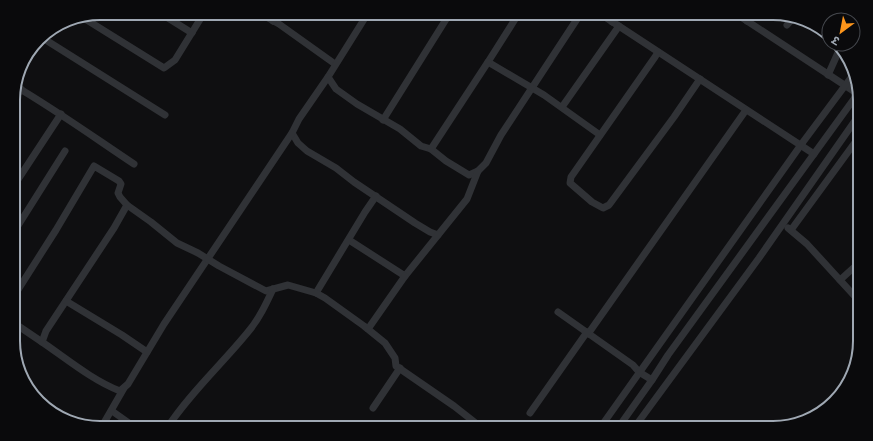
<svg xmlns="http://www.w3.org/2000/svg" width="873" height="441" font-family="Poppins,'Noto Sans Devanagari',sans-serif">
  <rect width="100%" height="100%" fill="#0f0f11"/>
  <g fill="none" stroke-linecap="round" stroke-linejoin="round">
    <!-- minor -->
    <g stroke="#303236" stroke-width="7">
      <polyline points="160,13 192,33"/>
      <polyline points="259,13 279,24 335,64"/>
      <polyline points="368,13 328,77 336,89 357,104 400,129 421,146 431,149 446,161 469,175 478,171 486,163 501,135 581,13"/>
      <polyline points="519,13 488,62 544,95 600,135"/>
      <polyline points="599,13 814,154"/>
      <polyline points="735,13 858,94"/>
      <polyline points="82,17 164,68 175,60 204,13"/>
      <polyline points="273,21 277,13"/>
      <polyline points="747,21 751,13"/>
      <polyline points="612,22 617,13"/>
      <polyline points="787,25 793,18"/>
      <polyline points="41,37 165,115"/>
      <polyline points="658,52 655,57 571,177 570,183 592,202 603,208 609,205 674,117 700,79"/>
      <polyline points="828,75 841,46"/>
      <polyline points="328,77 299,119 292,133 298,143 307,151 336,168 354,182 415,223 430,232 438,235 467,199 478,171"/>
      <path d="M 15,86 C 56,110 95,138 134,164"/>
      <polyline points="13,102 21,89"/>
      <polyline points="562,107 619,26"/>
      <polyline points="383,120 450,13"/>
      <polyline points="431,149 488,62"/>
      <polyline points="13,187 61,114"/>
      <path d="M 127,205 L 114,228 L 46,331 L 42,342 C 67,359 92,380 120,391 L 128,384 L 164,324 L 292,133"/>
      <polyline points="788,228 807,244 860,302"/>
      <polyline points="791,230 859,137"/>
      <polyline points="14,232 65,151"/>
      <polyline points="349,240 405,276 438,235"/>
      <polyline points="840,280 860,262"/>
      <polyline points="316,293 365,212 376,196"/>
      <polyline points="14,296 56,230 94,166 119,181 121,184 118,193 120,197 127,205 151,222 177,243 198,253 219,266 266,291 288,285 316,293 325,298 364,326 385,343 395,358 396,366 454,406 482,428"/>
      <polyline points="66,301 122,335 147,352"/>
      <polyline points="558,312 633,365 639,372 652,380"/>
      <polyline points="14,323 42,342"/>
      <polyline points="368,329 405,276"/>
      <polyline points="588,334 746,110"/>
      <polyline points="373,408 400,368"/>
      <polyline points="112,411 136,428"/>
      <polyline points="530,413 587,332"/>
      <polyline points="101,428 124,388"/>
      <path d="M 167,428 C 190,393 222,364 248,332 C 259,319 266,304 273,289"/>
      <polyline points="600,428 803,142 853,75"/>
      <polyline points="618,428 652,380 668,355 859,92"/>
      <polyline points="634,428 759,258 859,115"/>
    </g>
  </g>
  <!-- crop -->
  <path d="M0 0H873V441H0ZM100 20H773A80 80 0 0 1 853 100V341A80 80 0 0 1 773 421H100A80 80 0 0 1 20 341V100A80 80 0 0 1 100 20Z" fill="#0a0a0c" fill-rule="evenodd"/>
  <path fill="none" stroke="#9fa8b3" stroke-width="2" d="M100 20H773A80 80 0 0 1 853 100V341A80 80 0 0 1 773 421H100A80 80 0 0 1 20 341V100A80 80 0 0 1 100 20Z"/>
  <!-- north arrow -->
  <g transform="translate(841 32) rotate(212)"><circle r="19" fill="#0a0a0c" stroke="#46494f"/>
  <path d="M0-3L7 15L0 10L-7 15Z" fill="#fd951b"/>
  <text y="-6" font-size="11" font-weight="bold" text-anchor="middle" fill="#9fa8b3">उ</text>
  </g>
</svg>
